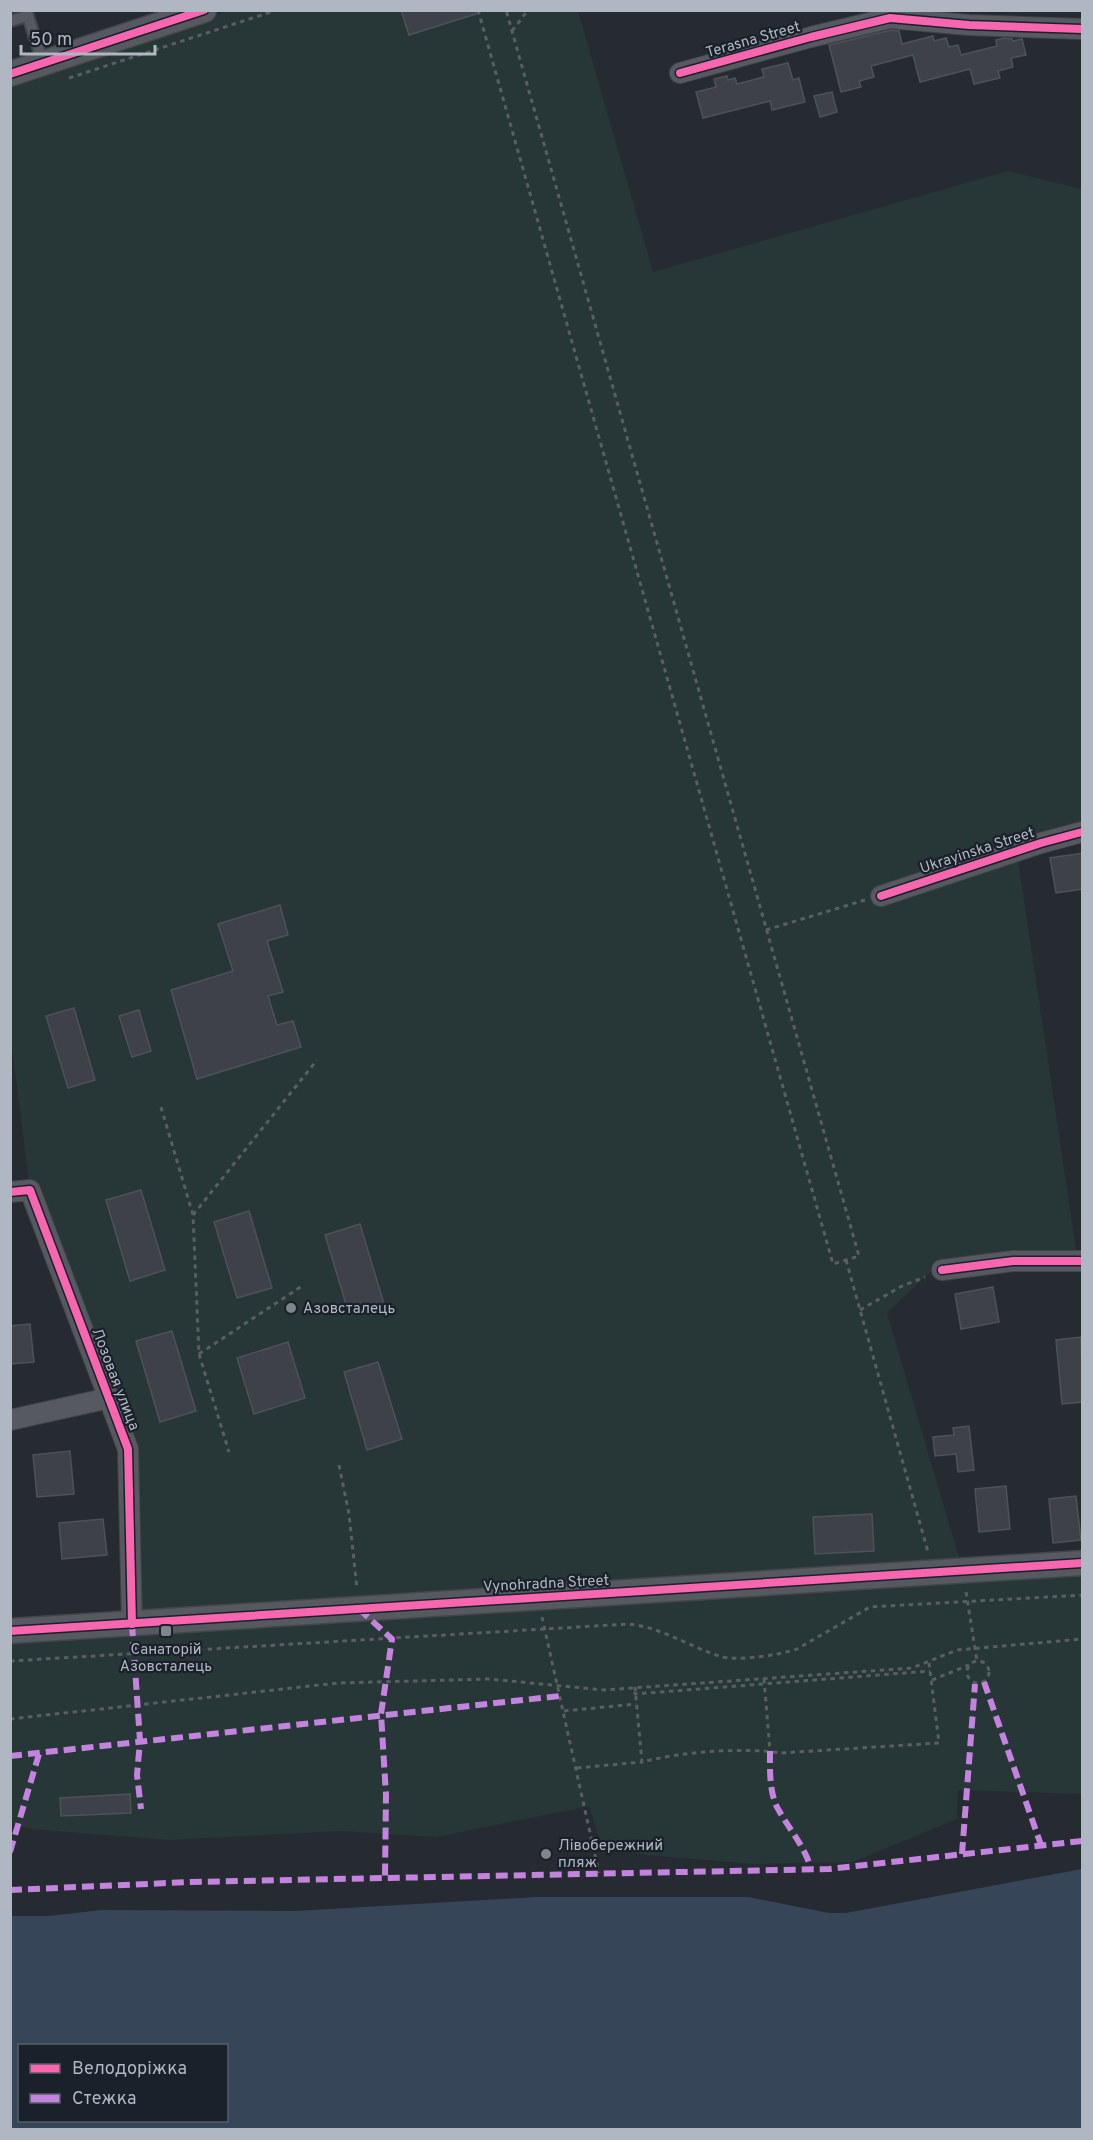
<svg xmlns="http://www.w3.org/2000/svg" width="1093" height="2140" font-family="Overpass,sans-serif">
  <rect width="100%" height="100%" fill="#262b31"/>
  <!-- green -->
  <polygon fill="#273637" points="228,11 578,11 653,272 1008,171 1082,189 1082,822 1015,840 1077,1255 940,1263 887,1313 963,1571 1082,1563 1082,1794 958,1790 957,1819 853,1862 753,1864 645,1855 601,1846 589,1806 437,1837 340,1831 169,1840 31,1829 11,1824 11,1631 131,1624 128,1449 30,1190 11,1040 10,83"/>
  <!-- water -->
  <path fill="#374559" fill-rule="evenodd" d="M 1082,1869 L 1082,2129 L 11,2129 L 11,1916 L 49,1916 L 102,1910 L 296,1911 L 536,1897 L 748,1897 L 829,1913 L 846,1913 ZM 20,2046 L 226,2046 L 226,2120 L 20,2120 Z"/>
  <!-- building -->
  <g fill="#3e4248" stroke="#4d5259" stroke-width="1.5">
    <polygon points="401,10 476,10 476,14 409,35"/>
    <polygon points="891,30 899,31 902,44 933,36 934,41 946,38 949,47 958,45 961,55 997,46 996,40 1004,38 1012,39 1013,41 1022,39 1026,55 1011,58 1013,67 998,71 1000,78 974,84 970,69 920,82 913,55 871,66 874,77 859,81 861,87 841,92 829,45"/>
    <polygon points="788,63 793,80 799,78 805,102 772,110 770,101 703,118 696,92 716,87 714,79 727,76 728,80 735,78 737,84 764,77 762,69"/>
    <polygon points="832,92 837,112 820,117 814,96"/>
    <polygon points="1083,853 1083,889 1056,893 1050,858"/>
    <polygon points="280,905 288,935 267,941 283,992 268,996 277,1025 293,1021 301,1047 197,1079 171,990 233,971 218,924"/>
    <polygon points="74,1008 95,1080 68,1088 46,1016"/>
    <polygon points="139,1010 151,1051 132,1057 119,1016"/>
    <polygon points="141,1190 165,1270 130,1281 106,1200"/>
    <polygon points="249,1211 272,1288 237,1298 214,1222"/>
    <polygon points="360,1224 384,1304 349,1314 325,1235"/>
    <polygon points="993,1287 999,1322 961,1329 955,1294"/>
    <polygon points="30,1324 34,1362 10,1364 10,1326"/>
    <polygon points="172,1331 196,1411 160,1422 136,1341"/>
    <polygon points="1081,1337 1083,1402 1062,1404 1056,1340"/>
    <polygon points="288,1342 305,1398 254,1414 237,1358"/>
    <polygon points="378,1362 402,1439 367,1450 344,1372"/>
    <polygon points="969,1426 974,1470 958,1472 956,1454 935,1456 933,1437 954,1435 953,1428"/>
    <polygon points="70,1451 74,1494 37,1497 33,1455"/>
    <polygon points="1006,1486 1010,1529 979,1532 975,1489"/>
    <polygon points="1076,1496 1081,1540 1053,1543 1049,1499"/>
    <polygon points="872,1514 874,1551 815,1554 813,1517"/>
    <polygon points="103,1519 107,1555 62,1559 59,1523"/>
    <polygon points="130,1794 131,1813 61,1816 60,1798"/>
  </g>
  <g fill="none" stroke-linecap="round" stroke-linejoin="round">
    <defs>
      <g id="service">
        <polyline points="26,10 43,63"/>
        <polyline points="10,21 27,16"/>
      </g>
      <g id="minor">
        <polyline points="680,73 811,37 890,18 969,25 1082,29"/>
        <polyline points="881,896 1041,843 1082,832"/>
        <polyline points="10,1192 30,1190 128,1449 132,1624"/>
        <polyline points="942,1270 1013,1261 1082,1261"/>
        <polyline points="10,1420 109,1398"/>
      </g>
      <g id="tertiary">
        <polyline points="10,74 204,10"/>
        <polyline points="10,1631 1082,1563"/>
      </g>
    </defs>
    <!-- service casing -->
    <use href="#service" stroke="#424549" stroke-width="14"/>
    <!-- minor casing -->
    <use href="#minor" stroke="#424549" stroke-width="22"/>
    <!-- tertiary casing -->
    <use href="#tertiary" stroke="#424549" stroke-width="27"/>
    <!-- path -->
    <g stroke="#5a5e63" stroke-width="3" stroke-dasharray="4.5 4.5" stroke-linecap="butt">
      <polyline points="478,10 833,1264 859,1256 506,10"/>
      <polyline points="512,31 528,10"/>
      <polyline points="69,78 277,10"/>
      <polyline points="766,930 865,900"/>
      <polyline points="161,1107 193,1215 199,1354 229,1452"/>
      <polyline points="193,1215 317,1060"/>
      <polyline points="846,1260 928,1552"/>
      <polyline points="860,1310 902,1286 925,1277"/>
      <polyline points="199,1354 302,1286"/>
      <polyline points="339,1465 349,1514 357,1589"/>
      <polyline points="966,1592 977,1661"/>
      <polyline points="542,1617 599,1873"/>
      <circle cx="978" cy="1672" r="11"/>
      <path d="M 10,1661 L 628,1624 C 661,1627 688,1646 719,1656 C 736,1662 779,1655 797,1649 L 870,1607 L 1082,1595"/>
      <polyline points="764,1679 770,1751"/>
      <polyline points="932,1680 969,1665"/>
      <path d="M 635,1687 L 642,1762 C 680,1752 743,1747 781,1753 L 939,1743 L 929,1663"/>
      <polyline points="635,1692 635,1694 930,1671"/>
      <polyline points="564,1711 636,1704"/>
      <polyline points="10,1719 338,1683 489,1679 604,1690 912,1668 957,1650 1082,1639"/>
      <polyline points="577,1768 642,1762"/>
    </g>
    <!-- service -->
    <use href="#service" stroke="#56595f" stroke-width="10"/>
    <!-- minor -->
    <use href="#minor" stroke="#56595f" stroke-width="20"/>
    <!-- tertiary -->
    <use href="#tertiary" stroke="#56595f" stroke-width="24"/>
    <!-- quiet -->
    <g stroke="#c483df" stroke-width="6" stroke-dasharray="12 6" stroke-linecap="butt">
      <polyline points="359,1609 392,1639 381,1714 386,1795 385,1877"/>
      <polyline points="132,1624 140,1741 137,1775 141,1809"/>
      <polyline points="984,1682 1041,1845"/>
      <path d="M 770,1751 C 770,1768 769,1791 777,1807 C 788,1828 805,1846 811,1869"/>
      <polyline points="10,1756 560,1696"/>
      <polyline points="10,1852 39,1754"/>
      <polyline points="962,1854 975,1684"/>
      <polyline points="10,1890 191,1882 829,1869 1082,1841"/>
    </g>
    <defs>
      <g id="cycleway">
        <polyline points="680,73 811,37 890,18 969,25 1082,29"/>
        <polyline points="10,74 204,10"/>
        <polyline points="881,896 1041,843 1082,832"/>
        <polyline points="10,1192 30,1190 128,1449 132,1624"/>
        <polyline points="942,1270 1013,1261 1082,1261"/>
        <polyline points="10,1631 1082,1563"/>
      </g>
    </defs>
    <!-- cycleway casing -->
    <use href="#cycleway" stroke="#1a212a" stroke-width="11"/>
    <!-- cycleway -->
    <use href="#cycleway" stroke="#f766af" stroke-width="8"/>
  </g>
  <!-- markers -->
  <g fill="#7f868f" stroke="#1a212a" stroke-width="2">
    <circle cx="291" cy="1308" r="6"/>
    <rect x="160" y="1625" width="12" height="12" rx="3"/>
    <circle cx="546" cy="1854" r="6"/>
  </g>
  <g text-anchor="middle" stroke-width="4.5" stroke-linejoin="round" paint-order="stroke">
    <!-- street labels -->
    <g font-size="15" fill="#afb7c2" stroke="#1a212a">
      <text transform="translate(753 39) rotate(-16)" y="5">Terasna Street</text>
      <text transform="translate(977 850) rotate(-18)" y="5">Ukrayinska Street</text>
      <text transform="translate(116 1379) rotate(69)" y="5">Лозовая улица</text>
      <text transform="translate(546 1583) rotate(-3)" y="5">Vynohradna Street</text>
    </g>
    <!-- poi labels -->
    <g font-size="15" fill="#afb7c2" stroke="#1a212a" text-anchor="start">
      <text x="303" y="1313">Азовсталець</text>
      <text x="166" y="1654" text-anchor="middle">Санаторій<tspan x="166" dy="17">Азовсталець</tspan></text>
      <text x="558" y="1850">Лівобережний<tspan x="558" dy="17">пляж</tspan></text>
    </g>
  </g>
  <!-- border -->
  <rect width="1093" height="2140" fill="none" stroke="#afb7c2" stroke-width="24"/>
  <!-- legend -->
  <rect x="18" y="2044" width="210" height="78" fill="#1a212a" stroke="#565d67" stroke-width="1.5"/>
  <rect x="30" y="2064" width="30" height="9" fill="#f766af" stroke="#565d67" stroke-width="1.5"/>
  <text x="72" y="2074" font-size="18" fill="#afb7c2">Велодоріжка</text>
  <rect x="30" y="2094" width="30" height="9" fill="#c483df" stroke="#565d67" stroke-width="1.5"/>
  <text x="72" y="2104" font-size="18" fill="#afb7c2">Стежка</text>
  <!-- scale -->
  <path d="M21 45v9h134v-9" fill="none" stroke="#afb7c2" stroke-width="3"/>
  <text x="30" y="45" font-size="18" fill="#afb7c2" stroke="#1a212a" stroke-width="4.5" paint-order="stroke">50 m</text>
</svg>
